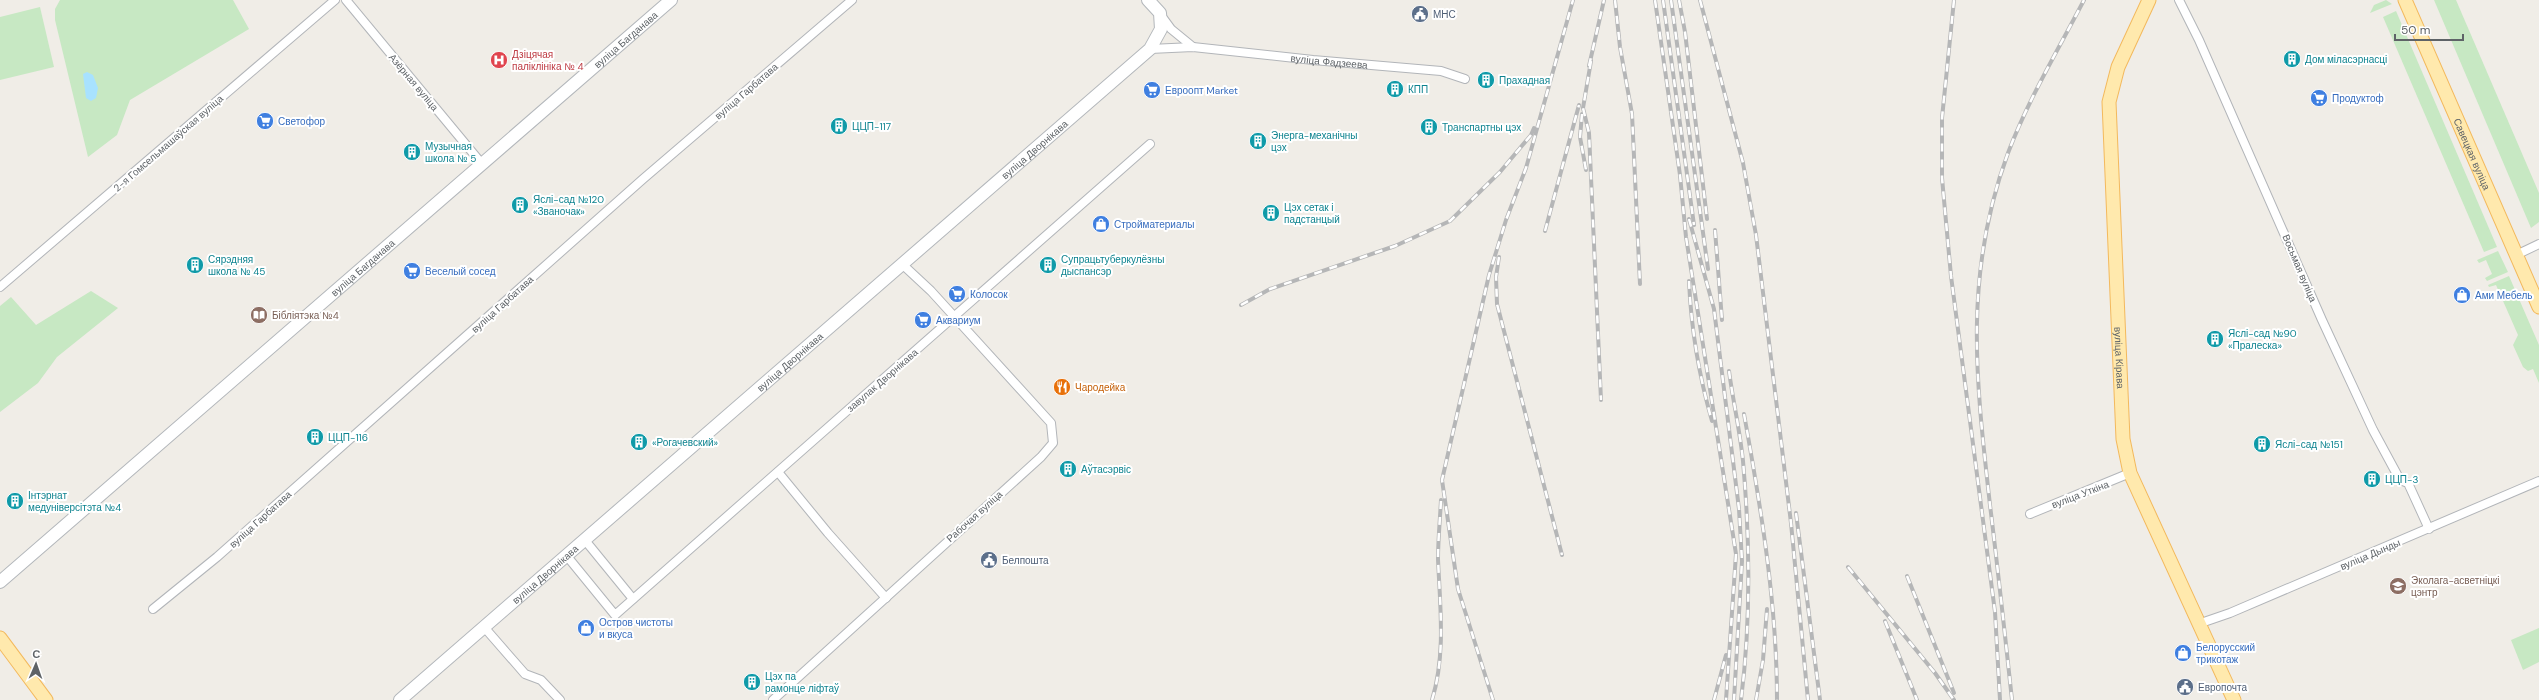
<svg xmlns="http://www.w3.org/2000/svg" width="2539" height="700" font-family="'DM Sans',sans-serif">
  <rect width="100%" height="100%" fill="#f0ede7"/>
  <!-- green -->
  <g fill="#c7e8c3">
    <polygon points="60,0 233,0 249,29 130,100 117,135 88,157 55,20 55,9"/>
    <polygon points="2386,0 2392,4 2370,13 2374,5"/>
    <polygon points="2434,0 2456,0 2539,193 2539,222 2531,228"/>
    <polygon points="40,7 54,67 0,80 0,17"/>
    <polygon points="2396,11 2497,247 2484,252 2383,17"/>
    <polygon points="2498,251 2508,272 2487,281 2485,278 2492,274 2486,260 2479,263 2477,260"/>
    <polygon points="2509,276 2539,345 2539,383 2533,369 2528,371 2523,367 2513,345 2518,335 2496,285 2489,287 2488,285"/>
    <polygon points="91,291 118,308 57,357 38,383 0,412 0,306 11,297 36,325"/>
    <polygon points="2539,628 2539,662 2523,670 2511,640"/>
  </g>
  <!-- water -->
  <polygon fill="#a8e2ff" points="87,72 93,75 98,88 96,98 91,101 86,98 83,74"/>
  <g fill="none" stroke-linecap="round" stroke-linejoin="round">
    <defs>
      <g id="street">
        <polyline points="346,0 482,164"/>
        <polyline points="2179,0 2199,40 2322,320 2373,430 2400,480 2408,483 2429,529"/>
        <polyline points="1160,14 1171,29 1193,47"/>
        <path id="s1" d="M 1150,49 L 1193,47 L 1313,60 L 1441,71 L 1465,79"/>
        <polyline points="2516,255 2539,244"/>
        <polyline points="0,287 335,0"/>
        <polyline points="778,472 828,533 886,598"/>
        <polyline points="2030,514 2130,473"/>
        <polyline points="584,539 633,599"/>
        <polyline points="566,555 615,615 1150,144"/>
        <polyline points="153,609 217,557 643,179 852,0"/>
        <polyline points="2201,623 2230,613 2539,481"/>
        <polyline points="484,627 525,674 541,680 560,700"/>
        <polyline points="773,700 1041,457 1053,443 1051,423 931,291 902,264"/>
      </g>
      <g id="secondary">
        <path id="s2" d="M 0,582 L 671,0"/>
        <path id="s3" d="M 400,700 L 1150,49 L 1161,29 L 1160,13 L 1148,0"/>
      </g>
      <g id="primary">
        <path id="s4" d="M 2149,0 L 2118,67 L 2109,102 L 2123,439 L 2130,473 L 2234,700"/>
        <path id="s5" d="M 2405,0 L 2539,307"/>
        <polyline points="0,638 46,700"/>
      </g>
    </defs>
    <!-- street casing -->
    <use href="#street" stroke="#b2b5b9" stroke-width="10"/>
    <!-- secondary casing -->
    <use href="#secondary" stroke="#b3b7bb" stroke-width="14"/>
    <!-- primary casing -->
    <use href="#primary" stroke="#f3b95d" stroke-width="15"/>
    <!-- street -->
    <use href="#street" stroke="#fff" stroke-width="8"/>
    <!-- secondary -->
    <use href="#secondary" stroke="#fff" stroke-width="12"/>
    <!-- primary -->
    <use href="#primary" stroke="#ffe9ad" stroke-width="13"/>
    <defs>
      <g id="rail">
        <polyline points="1615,0 1620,47 1632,114 1640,284"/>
        <polyline points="1655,0 1680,175 1686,237 1736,554 1726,700"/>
        <polyline points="1663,0 1694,225"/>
        <polyline points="1671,0 1708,269"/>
        <polyline points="1679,0 1685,32 1707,219"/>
        <polyline points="1700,0 1743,163 1756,235 1791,523 1808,700"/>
        <polyline points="1954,0 1942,118 1942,178 1951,276 1995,612 2000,700"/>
        <polyline points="1591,61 1583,108 1589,133 1601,400"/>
        <polyline points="1589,66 1604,0"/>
        <polyline points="1582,114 1580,137 1586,170"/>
        <polyline points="1689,219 1714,309 1739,509 1742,561 1734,700"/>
        <polyline points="1715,230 1722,320"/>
        <polyline points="1545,231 1579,105"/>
        <polyline points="1499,257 1496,277 1497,304 1562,555"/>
        <path d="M 1689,281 C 1691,327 1699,376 1712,421"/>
        <polyline points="1241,305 1270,289 1395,246 1450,221 1500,172 1531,135 1534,128"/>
        <path d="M 1729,371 C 1733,401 1740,431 1743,461 C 1750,540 1751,621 1741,700"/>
        <path d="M 1744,414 C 1761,508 1777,604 1777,700"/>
        <polyline points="1796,513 1820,700"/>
        <polyline points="1848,567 1935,673 1954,700"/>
        <polyline points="1907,576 1954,693"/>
        <polyline points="1885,621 1917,700"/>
        <path d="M 1432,700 C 1446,654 1440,606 1438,559 C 1438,540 1440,520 1441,500"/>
        <polyline points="1493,700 1458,589 1442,480 1489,275 1506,220 1526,168 1573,0"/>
        <polyline points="1714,700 1726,655"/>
        <polyline points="1756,700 1763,660 1767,609"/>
        <path d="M 2012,700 C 2005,635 1998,570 1990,505 C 1976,380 1963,275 2008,153 C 2028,100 2058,50 2084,0"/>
      </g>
    </defs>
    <!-- rail casing -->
    <use href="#rail" stroke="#b5b6b7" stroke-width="4"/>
    <!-- rail -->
    <use href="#rail" stroke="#fff" stroke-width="2.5" stroke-dasharray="8" stroke-linecap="butt"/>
  </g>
  <!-- icons -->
  <defs>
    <symbol id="civic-disc" viewBox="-11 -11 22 22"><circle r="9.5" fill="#5c6f8a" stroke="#fff"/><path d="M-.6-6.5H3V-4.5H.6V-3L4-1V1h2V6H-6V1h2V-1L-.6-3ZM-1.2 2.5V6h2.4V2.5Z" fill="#fff"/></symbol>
    <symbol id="building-disc" viewBox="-11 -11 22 22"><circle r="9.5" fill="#0f9aa8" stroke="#fff"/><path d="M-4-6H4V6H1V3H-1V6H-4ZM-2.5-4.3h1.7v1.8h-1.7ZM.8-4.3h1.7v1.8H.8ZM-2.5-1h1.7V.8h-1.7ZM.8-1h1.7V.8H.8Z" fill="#fff"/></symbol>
    <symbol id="hospital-disc" viewBox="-11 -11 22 22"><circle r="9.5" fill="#e0444e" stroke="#fff"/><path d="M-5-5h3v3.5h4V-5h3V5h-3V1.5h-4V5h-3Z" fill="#fff"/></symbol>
    <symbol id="supermarket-disc" viewBox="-11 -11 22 22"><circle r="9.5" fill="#3f7fe0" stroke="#fff"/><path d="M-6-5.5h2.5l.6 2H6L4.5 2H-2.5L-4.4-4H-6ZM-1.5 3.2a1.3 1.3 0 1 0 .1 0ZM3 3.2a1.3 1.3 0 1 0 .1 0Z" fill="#fff"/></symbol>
    <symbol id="shop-disc" viewBox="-11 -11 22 22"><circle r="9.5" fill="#3f7fe0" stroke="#fff"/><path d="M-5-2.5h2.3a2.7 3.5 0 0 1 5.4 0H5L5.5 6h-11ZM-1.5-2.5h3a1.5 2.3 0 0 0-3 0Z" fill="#fff"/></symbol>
    <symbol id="library-disc" viewBox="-11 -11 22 22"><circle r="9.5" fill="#8d6e63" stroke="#fff"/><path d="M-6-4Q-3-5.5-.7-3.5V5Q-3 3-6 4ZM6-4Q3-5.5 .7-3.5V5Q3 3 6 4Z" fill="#fff"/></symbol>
    <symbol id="restaurant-disc" viewBox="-11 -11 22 22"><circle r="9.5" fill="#e8710a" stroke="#fff"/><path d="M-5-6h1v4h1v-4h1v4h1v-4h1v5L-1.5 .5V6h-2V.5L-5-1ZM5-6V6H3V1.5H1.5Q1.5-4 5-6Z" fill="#fff"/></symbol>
    <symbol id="school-disc" viewBox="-11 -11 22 22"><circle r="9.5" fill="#8d6e63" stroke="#fff"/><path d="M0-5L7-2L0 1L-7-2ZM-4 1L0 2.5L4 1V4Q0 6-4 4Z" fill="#fff"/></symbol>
  </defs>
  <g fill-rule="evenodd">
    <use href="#civic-disc" x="1410" y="4" width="20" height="20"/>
    <use href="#building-disc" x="2282" y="49" width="20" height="20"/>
    <use href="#hospital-disc" x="489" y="50" width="20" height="20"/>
    <use href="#building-disc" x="1476" y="70" width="20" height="20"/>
    <use href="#building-disc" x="1385" y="79" width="20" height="20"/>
    <use href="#supermarket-disc" x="1142" y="80" width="20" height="20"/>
    <use href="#supermarket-disc" x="2309" y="88" width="20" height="20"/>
    <use href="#supermarket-disc" x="255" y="111" width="20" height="20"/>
    <use href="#building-disc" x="829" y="116" width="20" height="20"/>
    <use href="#building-disc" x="1419" y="117" width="20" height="20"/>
    <use href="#building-disc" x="1248" y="131" width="20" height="20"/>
    <use href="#building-disc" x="402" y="142" width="20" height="20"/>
    <use href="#building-disc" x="510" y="195" width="20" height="20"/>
    <use href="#building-disc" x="1261" y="203" width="20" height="20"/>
    <use href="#shop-disc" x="1091" y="214" width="20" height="20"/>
    <use href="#building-disc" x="185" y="255" width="20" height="20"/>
    <use href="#building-disc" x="1038" y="255" width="20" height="20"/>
    <use href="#supermarket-disc" x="402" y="261" width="20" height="20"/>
    <use href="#supermarket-disc" x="947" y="284" width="20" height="20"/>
    <use href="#shop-disc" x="2452" y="285" width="20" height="20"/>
    <use href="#library-disc" x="249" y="305" width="20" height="20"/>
    <use href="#supermarket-disc" x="913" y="310" width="20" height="20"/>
    <use href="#building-disc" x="2205" y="329" width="20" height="20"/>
    <use href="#restaurant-disc" x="1052" y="377" width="20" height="20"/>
    <use href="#building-disc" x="305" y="427" width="20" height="20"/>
    <use href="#building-disc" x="629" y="432" width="20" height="20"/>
    <use href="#building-disc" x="2252" y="434" width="20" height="20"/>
    <use href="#building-disc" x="1058" y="459" width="20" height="20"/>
    <use href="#building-disc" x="2362" y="469" width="20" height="20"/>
    <use href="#building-disc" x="5" y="491" width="20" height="20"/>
    <use href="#civic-disc" x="979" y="550" width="20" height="20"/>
    <use href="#school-disc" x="2388" y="576" width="20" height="20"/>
    <use href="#shop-disc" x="576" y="618" width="20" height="20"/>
    <use href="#shop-disc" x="2173" y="643" width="20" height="20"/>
    <use href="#building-disc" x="742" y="672" width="20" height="20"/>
    <use href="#civic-disc" x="2175" y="677" width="20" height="20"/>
  </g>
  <g text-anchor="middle" stroke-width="4" stroke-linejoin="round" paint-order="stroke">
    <!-- service labels -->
    <g font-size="10" fill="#4e5e75" stroke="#fff" text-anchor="start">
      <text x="1433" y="18">МНС</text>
      <text x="1002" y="564">Белпошта</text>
      <text x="2198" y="691">Европочта</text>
    </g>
    <!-- street labels -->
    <g font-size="10" fill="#5e6367" stroke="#fff">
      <text dy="4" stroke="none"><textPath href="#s2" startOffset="828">вуліца Багданава</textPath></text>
      <text dy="4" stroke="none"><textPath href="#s1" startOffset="180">вуліца Фадзеева</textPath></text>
      <text transform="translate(414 82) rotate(50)" y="4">Азёрная вуліца</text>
      <text transform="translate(746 91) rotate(-41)" y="4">вуліца Гарбатава</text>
      <text transform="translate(168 143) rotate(-41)" y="4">2-я Гомсельмашаўская вуліца</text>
      <text dy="4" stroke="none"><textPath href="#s3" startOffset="840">вуліца Дворнікава</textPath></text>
      <text dy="4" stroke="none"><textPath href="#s5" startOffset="168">Савецкая вуліца</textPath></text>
      <text dy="4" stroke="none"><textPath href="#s2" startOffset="480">вуліца Багданава</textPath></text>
      <text transform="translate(2300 268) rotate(67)" y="4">Восьмая вуліца</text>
      <text transform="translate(502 304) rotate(-42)" y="4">вуліца Гарбатава</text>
      <text dy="4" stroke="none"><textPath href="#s4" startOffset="366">вуліца Кірава</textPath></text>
      <text dy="4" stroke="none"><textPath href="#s3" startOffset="516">вуліца Дворнікава</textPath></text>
      <text transform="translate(882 380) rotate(-41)" y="4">завулак Дворнікава</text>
      <text transform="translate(2080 494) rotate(-21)" y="4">вуліца Уткіна</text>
      <text transform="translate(974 516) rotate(-42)" y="4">Рабочая вуліца</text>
      <text transform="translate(260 519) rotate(-42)" y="4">вуліца Гарбатава</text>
      <text transform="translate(2370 554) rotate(-23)" y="4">вуліца Дынды</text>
      <text dy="4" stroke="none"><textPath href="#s3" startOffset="192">вуліца Дворнікава</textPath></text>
    </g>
    <!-- health labels -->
    <g font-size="10" fill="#be3a42" stroke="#fff" text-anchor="start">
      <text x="512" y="58">Дзіцячая<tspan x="512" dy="12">паліклініка № 4</tspan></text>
    </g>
    <!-- culture labels -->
    <g font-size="10" fill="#0d838f" stroke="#fff" text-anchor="start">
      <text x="2305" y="63">Дом міласэрнасці</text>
      <text x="1499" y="84">Прахадная</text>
      <text x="1408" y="93">КПП</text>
      <text x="852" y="130">ЦЦП-117</text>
      <text x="1442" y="131">Транспартны цэх</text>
      <text x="1271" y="139">Энерга-механічны<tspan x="1271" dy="12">цэх</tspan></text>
      <text x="425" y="150">Музычная<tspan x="425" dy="12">школа № 5</tspan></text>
      <text x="533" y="203">Яслі-сад №120<tspan x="533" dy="12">«Званочак»</tspan></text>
      <text x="1284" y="211">Цэх сетак і<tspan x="1284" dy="12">падстанцый</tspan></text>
      <text x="208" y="263">Сярэдняя<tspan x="208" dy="12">школа № 45</tspan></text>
      <text x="1061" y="263">Супрацьтуберкулёзны<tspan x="1061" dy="12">дыспансэр</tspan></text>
      <text x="2228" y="337">Яслі-сад №90<tspan x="2228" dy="12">«Пралеска»</tspan></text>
      <text x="328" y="441">ЦЦП-116</text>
      <text x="652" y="446">«Рогачевский»</text>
      <text x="2275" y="448">Яслі-сад №151</text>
      <text x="1081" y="473">Аўтасэрвіс</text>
      <text x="2385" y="483">ЦЦП-3</text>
      <text x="28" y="499">Інтэрнат<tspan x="28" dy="12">медуніверсітэта №4</tspan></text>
      <text x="765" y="680">Цэх па<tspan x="765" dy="12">рамонце ліфтаў</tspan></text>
    </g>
    <!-- shop labels -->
    <g font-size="10" fill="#366cbe" stroke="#fff" text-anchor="start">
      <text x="1165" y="94">Евроопт Market</text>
      <text x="2332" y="102">Продуктоф</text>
      <text x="278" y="125">Светофор</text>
      <text x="1114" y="228">Стройматериалы</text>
      <text x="425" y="275">Веселый сосед</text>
      <text x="970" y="298">Колосок</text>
      <text x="2475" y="299">Ами Мебель</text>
      <text x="936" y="324">Аквариум</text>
      <text x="599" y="626">Остров чистоты<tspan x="599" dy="12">и вкуса</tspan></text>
      <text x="2196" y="651">Белорусский<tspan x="2196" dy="12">трикотаж</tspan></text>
    </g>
    <!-- education labels -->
    <g font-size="10" fill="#785e54" stroke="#fff" text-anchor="start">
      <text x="272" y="319">Бібліятэка №4</text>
      <text x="2411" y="584">Эколага-асветніцкі<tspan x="2411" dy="12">цэнтр</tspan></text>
    </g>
    <!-- food labels -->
    <g font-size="10" fill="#c56008" stroke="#fff" text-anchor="start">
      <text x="1075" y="391">Чародейка</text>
    </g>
  </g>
  <!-- north arrow -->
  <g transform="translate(36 664) rotate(2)" stroke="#ffffff" stroke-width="3" paint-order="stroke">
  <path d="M0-3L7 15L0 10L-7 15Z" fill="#5e6367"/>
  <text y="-6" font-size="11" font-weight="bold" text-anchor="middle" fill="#5e6367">С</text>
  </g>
  <!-- scale -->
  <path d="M2395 34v6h68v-6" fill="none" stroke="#5e6367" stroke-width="2"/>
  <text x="2401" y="34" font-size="12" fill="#5e6367" stroke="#ffffff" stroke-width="3" paint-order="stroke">50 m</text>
</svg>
